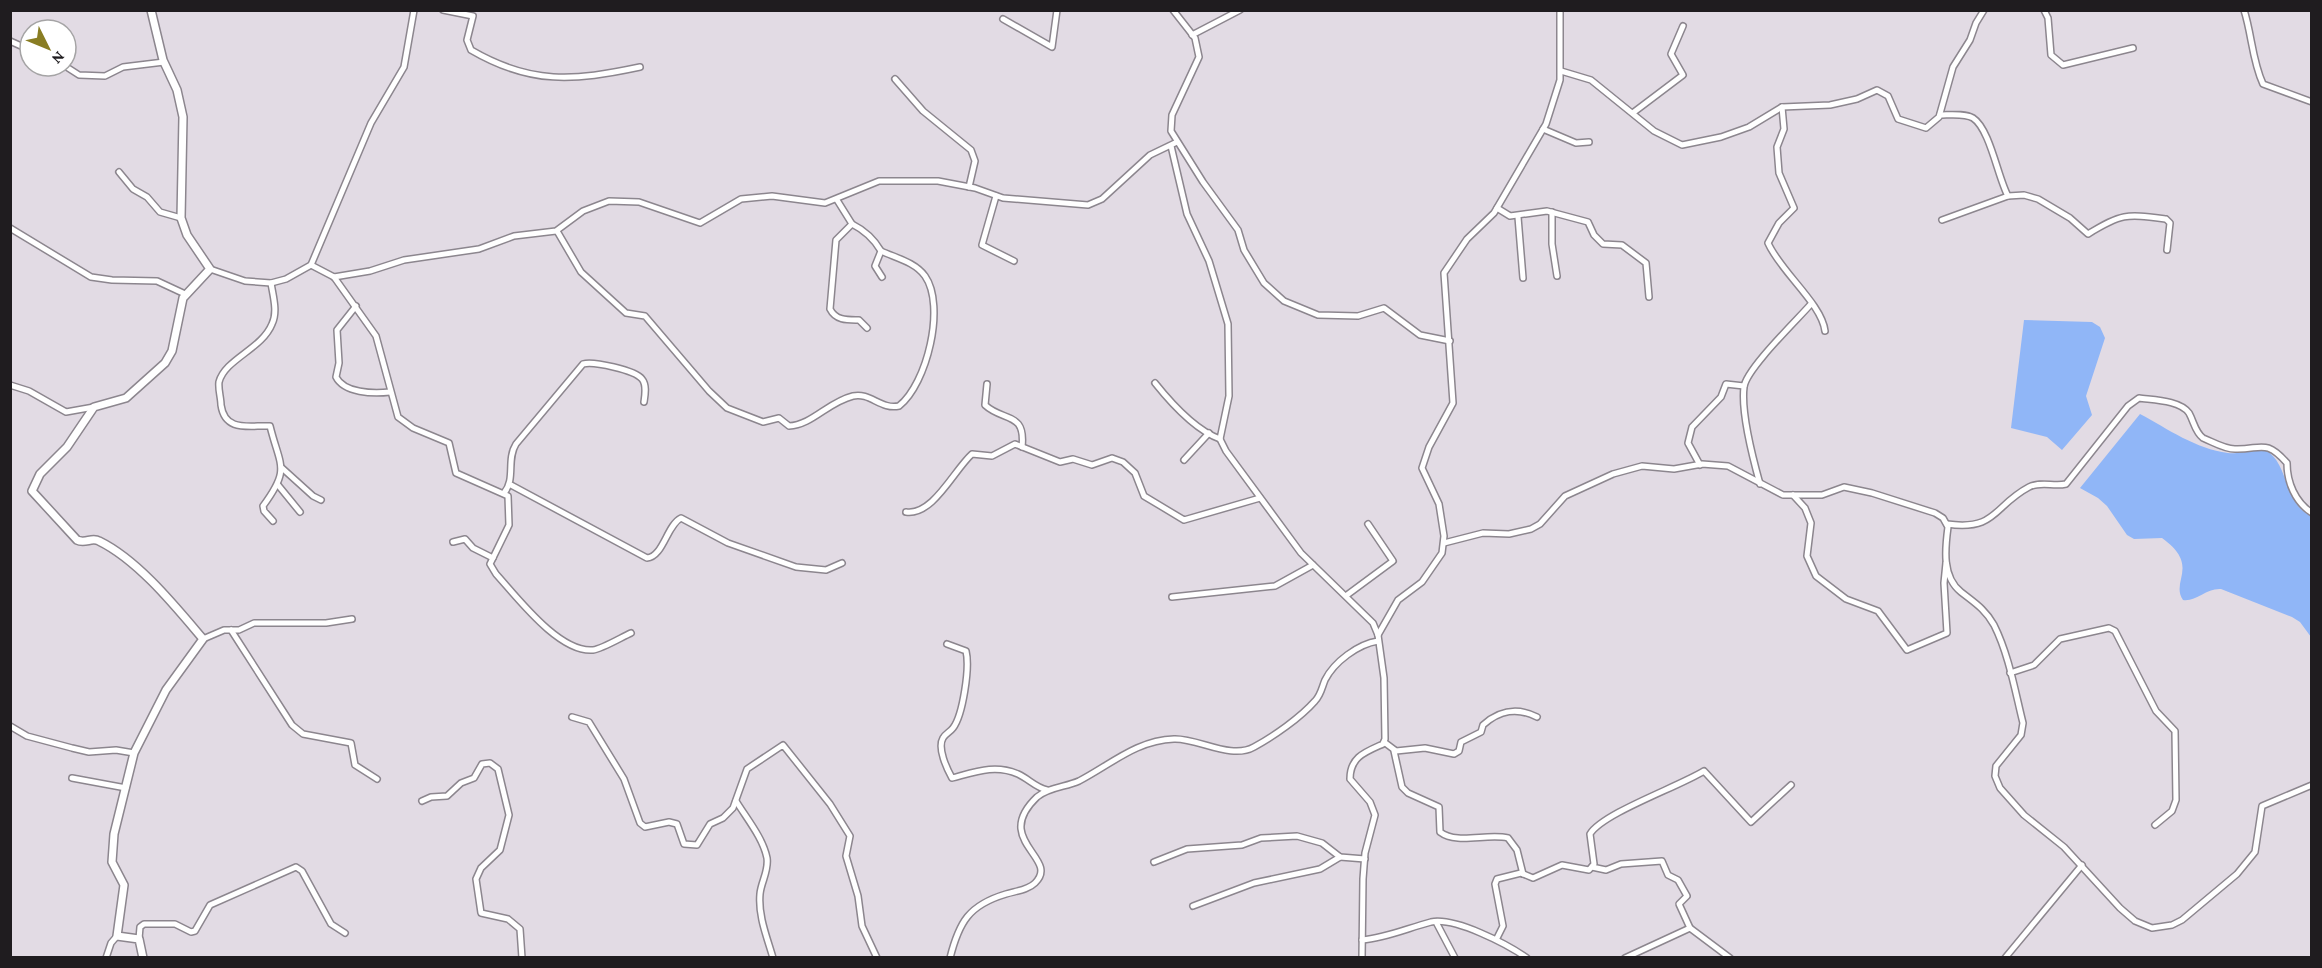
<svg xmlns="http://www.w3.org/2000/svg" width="2322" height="968" font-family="'Crimson Pro',serif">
  <rect width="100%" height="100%" fill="#e2dbe4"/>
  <!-- water -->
  <g fill="#90b6f7">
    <polygon points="2024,320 2092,322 2100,327 2105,338 2086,396 2092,415 2062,450 2047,437 2011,428"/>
    <path d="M 2140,414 C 2168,429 2196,449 2228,453 C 2239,455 2255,446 2265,450 C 2289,462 2283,503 2311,516 L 2311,637 L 2300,622 L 2292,617 L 2221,589 C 2206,588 2196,602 2183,600 C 2170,581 2201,566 2162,538 L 2134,539 L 2127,535 L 2107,506 L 2098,498 L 2080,488 Z"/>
  </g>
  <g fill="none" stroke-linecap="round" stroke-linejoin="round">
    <defs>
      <g id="minor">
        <path d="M 443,10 L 473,16 L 467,40 L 471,50 C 531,85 574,81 640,67"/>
        <polyline points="1173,10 1195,38 1199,57 1172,115 1171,131 1203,182 1238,230 1244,250 1264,283 1284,301 1318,315 1358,316 1384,308 1420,335 1450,341"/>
        <polyline points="2044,10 2048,18 2051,55 2063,65 2133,48"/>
        <path d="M 2244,10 C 2252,35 2252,60 2263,84 L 2312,102"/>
        <polyline points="1003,19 1052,47 1057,10"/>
        <polyline points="1192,35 1240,10"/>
        <polyline points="10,41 30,50"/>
        <polyline points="65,66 79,75 105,76 123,67 164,62"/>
        <polyline points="1561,71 1591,80 1654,131 1682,145 1721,137 1749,127 1782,107 1830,105 1857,99 1877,90 1888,96 1898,119 1926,128 1939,117 1953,67 1970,40 1976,23 1984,10"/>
        <polyline points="895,79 923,111 971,150 975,161 969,187"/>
        <path d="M 1782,107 L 1784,129 L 1777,147 L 1779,173 L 1794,208 L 1779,223 L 1768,243 C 1780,271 1822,304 1825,331"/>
        <polyline points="1634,112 1683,75 1671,54 1683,26"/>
        <path d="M 1940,115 C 1949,115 1965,113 1973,118 C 1990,129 1998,178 2008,196 L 2024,195 L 2038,199 L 2070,218 L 2088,234 C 2122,213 2126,214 2166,219 L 2170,223 L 2167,250"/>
        <polyline points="1543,129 1576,143 1589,142"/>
        <path d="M 1171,146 L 1187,214 L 1209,261 L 1228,324 L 1229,396 L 1220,439 L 1226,451 L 1301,553 L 1373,623 L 1378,635 L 1384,678 L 1385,739 L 1383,744 C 1365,752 1350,757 1350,779 L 1370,802 L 1375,815 L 1365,853 L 1363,879 L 1362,958"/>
        <polyline points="119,172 133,189 147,197 160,212 181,218"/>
        <polyline points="996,196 982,245 1014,261"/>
        <path d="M 837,200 L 852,224 L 836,240 L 830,309 C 836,321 848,320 859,320 L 867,328"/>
        <polyline points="1497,208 1510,216 1547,211 1588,222 1594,235 1603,244 1622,245 1646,263 1649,297"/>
        <polyline points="1552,212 1552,244 1557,276"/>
        <polyline points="1518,217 1523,278"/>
        <polyline points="1942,220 2008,196"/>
        <path d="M 852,224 C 864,230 874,239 881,251 L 875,266 L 882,277"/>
        <polyline points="10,228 91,277 112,280 157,281 185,294"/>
        <path d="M 557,231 L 581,272 L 626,313 L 645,316 L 709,391 L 727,408 L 763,422 L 779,418 L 789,426 C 812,425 828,402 853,396 C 870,392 881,410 899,406 C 927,384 946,306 925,276 C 915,262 896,258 881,251"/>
        <path d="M 311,265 L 334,277 L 376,336 L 398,417 L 413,428 L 449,443 L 456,473 L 508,496 L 509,525 L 490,564 L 496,574 C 517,597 559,653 593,650 C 602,649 622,637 631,633"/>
        <polyline points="210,269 245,281 271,283 286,279 311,265 371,123 404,67 414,10"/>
        <polyline points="334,277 370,271 404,260 479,249 514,236 556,231 583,211 609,201 639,202 700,223 741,199 772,196 825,203 879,181 938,181 975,188 1003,198 1088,205 1102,199 1150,155 1177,142"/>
        <path d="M 271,283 C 273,296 278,312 272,324 C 262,349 225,359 219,382 C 218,389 221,398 221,405 C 225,433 250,425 270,426 C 280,467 291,468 263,506 L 264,511 L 273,521"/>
        <path d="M 356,306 L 337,330 L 339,363 L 336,377 C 344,393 373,394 390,392"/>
        <path d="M 1155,383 C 1171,403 1195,430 1220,439"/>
        <path d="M 987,384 L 985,405 C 1003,422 1026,411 1022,447"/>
        <polyline points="10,385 29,391 66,412 94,407"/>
        <polyline points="1184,460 1209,433"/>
        <polyline points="1700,465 1688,443 1692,427 1721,397 1726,384 1744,386"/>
        <polyline points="282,468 313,496 321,500"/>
        <path d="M 1760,484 C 1753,459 1741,411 1744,387 C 1746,369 1798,319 1811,304"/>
        <polyline points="278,485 300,512"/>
        <path d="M 511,485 L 647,558 C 663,557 667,525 681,518 L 728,543 L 796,567 L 826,570 L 842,563"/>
        <path d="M 504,493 C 516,479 506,460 516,444 L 583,364 C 593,361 635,370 642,379 C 647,385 645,395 644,402"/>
        <polyline points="1793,495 1805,508 1811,523 1807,556 1816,576 1846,599 1878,611 1907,650 1947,633 1944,583 1946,563"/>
        <path d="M 906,512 C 933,516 954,470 972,454 L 992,456 L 1015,444 L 1060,462 L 1073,459 L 1092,465 L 1112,458 L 1123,462 L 1135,473 L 1144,496 L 1184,520 L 1260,498"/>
        <path d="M 1947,524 C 1997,531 1993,506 2029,487 C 2041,481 2054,487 2066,484 L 2128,406 L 2139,398 C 2153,400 2180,400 2189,413 C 2194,422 2195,432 2203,438 C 2213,442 2224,449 2235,449 C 2261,450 2265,438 2287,463 C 2287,482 2295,502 2312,513"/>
        <polyline points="453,542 465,539 473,548 493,558"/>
        <path d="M 1444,543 L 1483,533 L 1509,534 L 1531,529 L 1540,524 L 1565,496 L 1613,474 L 1642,466 L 1674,469 L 1702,464 L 1728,466 L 1783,495 L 1822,495 L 1844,487 L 1872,493 L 1935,513 L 1943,518 L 1948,527 C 1945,549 1942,577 1961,592 C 1975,603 1985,609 1994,625 C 2009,655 2015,691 2023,723 L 2021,735 L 1996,766 L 1995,776 L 2000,788 L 2024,815 L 2064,847 L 2120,908 L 2135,921 L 2152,928 L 2172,925 L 2182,920 L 2237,874 L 2255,852 L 2262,806 L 2312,785"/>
        <polyline points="1347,595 1393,561 1368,524"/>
        <polyline points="1172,597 1275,586 1313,565"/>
        <polyline points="231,630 292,725 303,734 351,743 355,765 377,779"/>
        <polyline points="1378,635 1398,600 1422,582 1442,553 1444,536 1439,504 1422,468 1429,447 1453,403 1444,273 1467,239 1494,213 1546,124 1560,80 1560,10"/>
        <polyline points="203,639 224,630 239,630 254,623 326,623 352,619"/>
        <path d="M 947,644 L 966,651 C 970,667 963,715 953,728 C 950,732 945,734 943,738 C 937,748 947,769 952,778 C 975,772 995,764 1018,774 C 1029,779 1035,787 1047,790"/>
        <polyline points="2010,673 2034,665 2060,639 2109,628 2115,631 2156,711 2175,731 2176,800 2172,811 2155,825"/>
        <polyline points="572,717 589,722 624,779 640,823 645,827 669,822 677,824 684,844 697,845 710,824 723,818 733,808 747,769 783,745 830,804 850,836 846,856 858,896 862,926 877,958"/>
        <polyline points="10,726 27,736 72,748 89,752 116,750 134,753"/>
        <path d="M 1384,742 L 1396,751 L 1425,748 L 1454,754 L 1459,751 L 1461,742 L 1481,732 L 1483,725 C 1500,710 1517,707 1537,717"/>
        <path d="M 1394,751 L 1402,787 L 1408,793 L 1439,807 L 1440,832 C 1457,845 1487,833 1508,838 L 1517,850 L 1523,874"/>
        <polyline points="72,778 126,788"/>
        <polyline points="422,801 431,797 447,796 461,783 474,778 482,764 490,763 498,769 509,815 500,850 481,868 476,879 481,913 508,919 520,929 522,958"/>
        <path d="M 736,801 C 747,819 763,838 767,858 C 769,871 761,882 760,894 C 758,916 767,937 773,958"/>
        <polyline points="1154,862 1187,849 1242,845 1261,838 1297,836 1322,843 1340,857 1365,859"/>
        <polyline points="1592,867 1606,870 1621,864 1662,861 1668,875 1678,880 1687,896 1679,904 1690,928"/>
        <polyline points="1193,906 1254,883 1320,869 1340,857"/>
        <polyline points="1436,922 1455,958"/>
        <path d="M 1497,938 L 1503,926 L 1495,884 L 1497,879 L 1521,873 L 1533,878 L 1562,865 L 1589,870 L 1594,864 L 1590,834 C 1603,813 1678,787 1704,771 L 1751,822 L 1791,785"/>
        <polyline points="139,939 140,927 144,924 175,924 191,932 195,931 210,905 296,867 302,871 331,924 345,933"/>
        <path d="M 1362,940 C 1386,938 1408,928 1431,922 C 1455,917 1507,944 1527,958"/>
        <polyline points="106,958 111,943 117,936"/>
        <path d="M 950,958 C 959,922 969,905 1006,894 C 1016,891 1028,890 1035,883 C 1061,858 991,841 1037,797 C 1049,787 1066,787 1079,781 C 1110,765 1137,740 1174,739 C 1198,738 1231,760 1254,747 C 1274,736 1300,718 1315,701 C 1321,695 1322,687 1325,680 C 1334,662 1358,644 1378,641"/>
        <polyline points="1625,958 1690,928 1730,958"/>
        <polyline points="2005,958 2082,865"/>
      </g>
      <path id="tertiary" d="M 143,958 L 139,939 L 117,936 L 124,885 L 112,862 L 114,834 L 134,753 L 166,690 L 203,639 C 175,606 138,560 99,541 C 92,537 85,544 77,540 L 32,491 L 40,474 L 67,447 L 94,407 L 126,398 L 165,363 L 172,351 L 183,298 L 210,269 L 187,235 L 181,218 L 183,117 L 177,90 L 163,60 L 151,10"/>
    </defs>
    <!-- minor casing -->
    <use href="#minor" stroke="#8c868e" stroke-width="8"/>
    <!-- tertiary casing -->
    <use href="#tertiary" stroke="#8c868e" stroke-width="10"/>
    <!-- minor -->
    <use href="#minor" stroke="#fff" stroke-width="5"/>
    <!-- tertiary -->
    <use href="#tertiary" stroke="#fff" stroke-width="7"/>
  </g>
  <!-- border -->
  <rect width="2322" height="968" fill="none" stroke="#1f1c1f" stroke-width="24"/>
  <!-- north arrow -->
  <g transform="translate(48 48) rotate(133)"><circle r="28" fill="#ffffff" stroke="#a5a4a5" stroke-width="1.5"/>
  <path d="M0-4.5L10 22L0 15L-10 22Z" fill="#897d23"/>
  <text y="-9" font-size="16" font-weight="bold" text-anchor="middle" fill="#1f1c1f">N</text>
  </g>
</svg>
